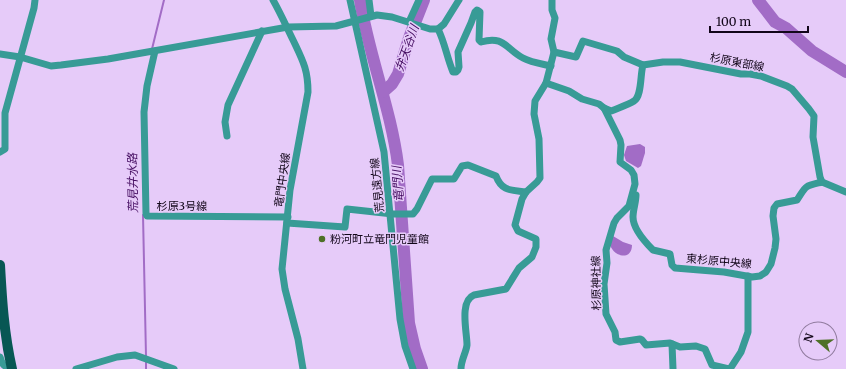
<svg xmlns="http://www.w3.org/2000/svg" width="846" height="369" font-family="Merriweather,'Noto Sans JP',serif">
<rect width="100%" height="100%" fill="#e6cbf9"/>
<g fill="#a26cc6">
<polygon points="640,144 645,147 645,153 641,166 638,168 626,161 624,155 627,146"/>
<path d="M613,236L623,242L632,245C632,261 614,257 610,245Z"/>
</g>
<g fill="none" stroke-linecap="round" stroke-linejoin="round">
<g stroke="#a26cc6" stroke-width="2">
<polyline points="152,49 164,0"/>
<polyline points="143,215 146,356"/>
<polyline points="146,361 146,369"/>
</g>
<g stroke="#a26cc6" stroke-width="12">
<path d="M360,0C369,56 391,109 398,165L409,323L415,349L422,369"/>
<polyline points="758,0 775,22 786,28 812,51 846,72"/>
<polyline points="383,92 392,84 398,74 409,38 424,0"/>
</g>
<g stroke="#389b96" stroke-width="7">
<path d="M273,0C281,14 287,28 294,42C303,61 308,70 308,92L290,190L282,269L285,289L298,339L303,369"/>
<polyline points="350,0 384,152 400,319 405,346 413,369"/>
<polyline points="369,0 371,16"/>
<polyline points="409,22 419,0"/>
<polyline points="438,29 444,24 459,0"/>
<polyline points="155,51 147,86 144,112 146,214 147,216 288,217"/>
<polyline points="554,52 576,57 583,41 617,51 624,57 643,65"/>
<path d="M0,54L20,57L51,66L61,65L108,59L288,27L336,26L377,15L392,17L430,29H438C445,43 447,58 453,72H456L458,70L459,67L458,52L471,23L475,12L477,10L480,12L479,40L481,42C504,35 506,49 523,58C530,62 542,64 551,66"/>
<polyline points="546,83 569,91 582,99 599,104 604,108 620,140 621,145 620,162 631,170 634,175 635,184 629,206 617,218 614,223 606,250 607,263 604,284 606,314 615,332 616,340 620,342 640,339 642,340 646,345 670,343 680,347 696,346 705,349 712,365 729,369"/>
<path d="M604,108L611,111C618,108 628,105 634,101C642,96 640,75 643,65L663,62H680L741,74H750L761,76L787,86L792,89L809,109L814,116L813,137L820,177L822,182L846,192"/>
<polyline points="227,136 225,122 228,105 262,31"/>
<polyline points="0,152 5,149 5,113 34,8 35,0"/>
<path d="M636,195C636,202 633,210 633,217C633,229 645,242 653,250L670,254L672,265L675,268L724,272L752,277L760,276L766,272L771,264L775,248L776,239L773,216L774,208L777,204L797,200C807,185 803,187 822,182"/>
<path d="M287,223L345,227L347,209L393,214H413L417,209L432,179H454L462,166L468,165L496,176C502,192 512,190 526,192"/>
<polyline points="672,344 673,369"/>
<path d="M0,357C2,364 4,368 12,367"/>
<polyline points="76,369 117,357 135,355 174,369"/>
<path d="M461,369C461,360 466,353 467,345C467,332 459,301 474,295L506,289L519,268L532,257L536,247V239L518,231L515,225L522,199L526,192L537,182L540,178L539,139L534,114L535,101L546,83L554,52L551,39L555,18L552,10V0"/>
<polyline points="730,369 741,352 748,332 748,276"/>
</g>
<path stroke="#085754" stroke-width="10" d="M0,265C2,301 4,334 12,369"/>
</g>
<circle fill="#4e7027" stroke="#e6cbf9" stroke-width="1.5" cx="322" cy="239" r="4"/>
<g text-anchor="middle" stroke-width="3" stroke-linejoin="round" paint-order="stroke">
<g font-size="11" fill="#120619" stroke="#e6cbf9">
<text transform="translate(737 62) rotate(11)" y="4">杉原東部線</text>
<text transform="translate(282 180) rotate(-82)" y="4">竜門中央線</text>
<text transform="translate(377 185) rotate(-96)" y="4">荒見遠方線</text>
<text x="182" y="210">杉原3号線</text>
<text transform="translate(719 261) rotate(5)" y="4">東杉原中央線</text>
<text transform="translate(596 283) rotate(-91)" y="4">杉原神社線</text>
</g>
<g font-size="11" fill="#120619" stroke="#e6cbf9" text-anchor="start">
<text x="330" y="243">粉河町立竜門児童館</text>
</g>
<g font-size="12" font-style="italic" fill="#460e62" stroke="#e6cbf9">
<text transform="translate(407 48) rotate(-70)" y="4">弁天谷川</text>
<text transform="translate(133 183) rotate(-91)" y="4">荒見井水路</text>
<text transform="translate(398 184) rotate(-94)" y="4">竜門川</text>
</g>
</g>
<g transform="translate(818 341) rotate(289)"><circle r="19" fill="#e6cbf9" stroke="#917c9f"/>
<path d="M0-3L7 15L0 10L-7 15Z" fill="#4e7027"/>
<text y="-6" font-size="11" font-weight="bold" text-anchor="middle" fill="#120619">N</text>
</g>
<path d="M710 26v6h98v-6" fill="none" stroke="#120619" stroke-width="2"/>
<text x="716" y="26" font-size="12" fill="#120619" stroke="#e6cbf9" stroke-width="3" paint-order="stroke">100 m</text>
</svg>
